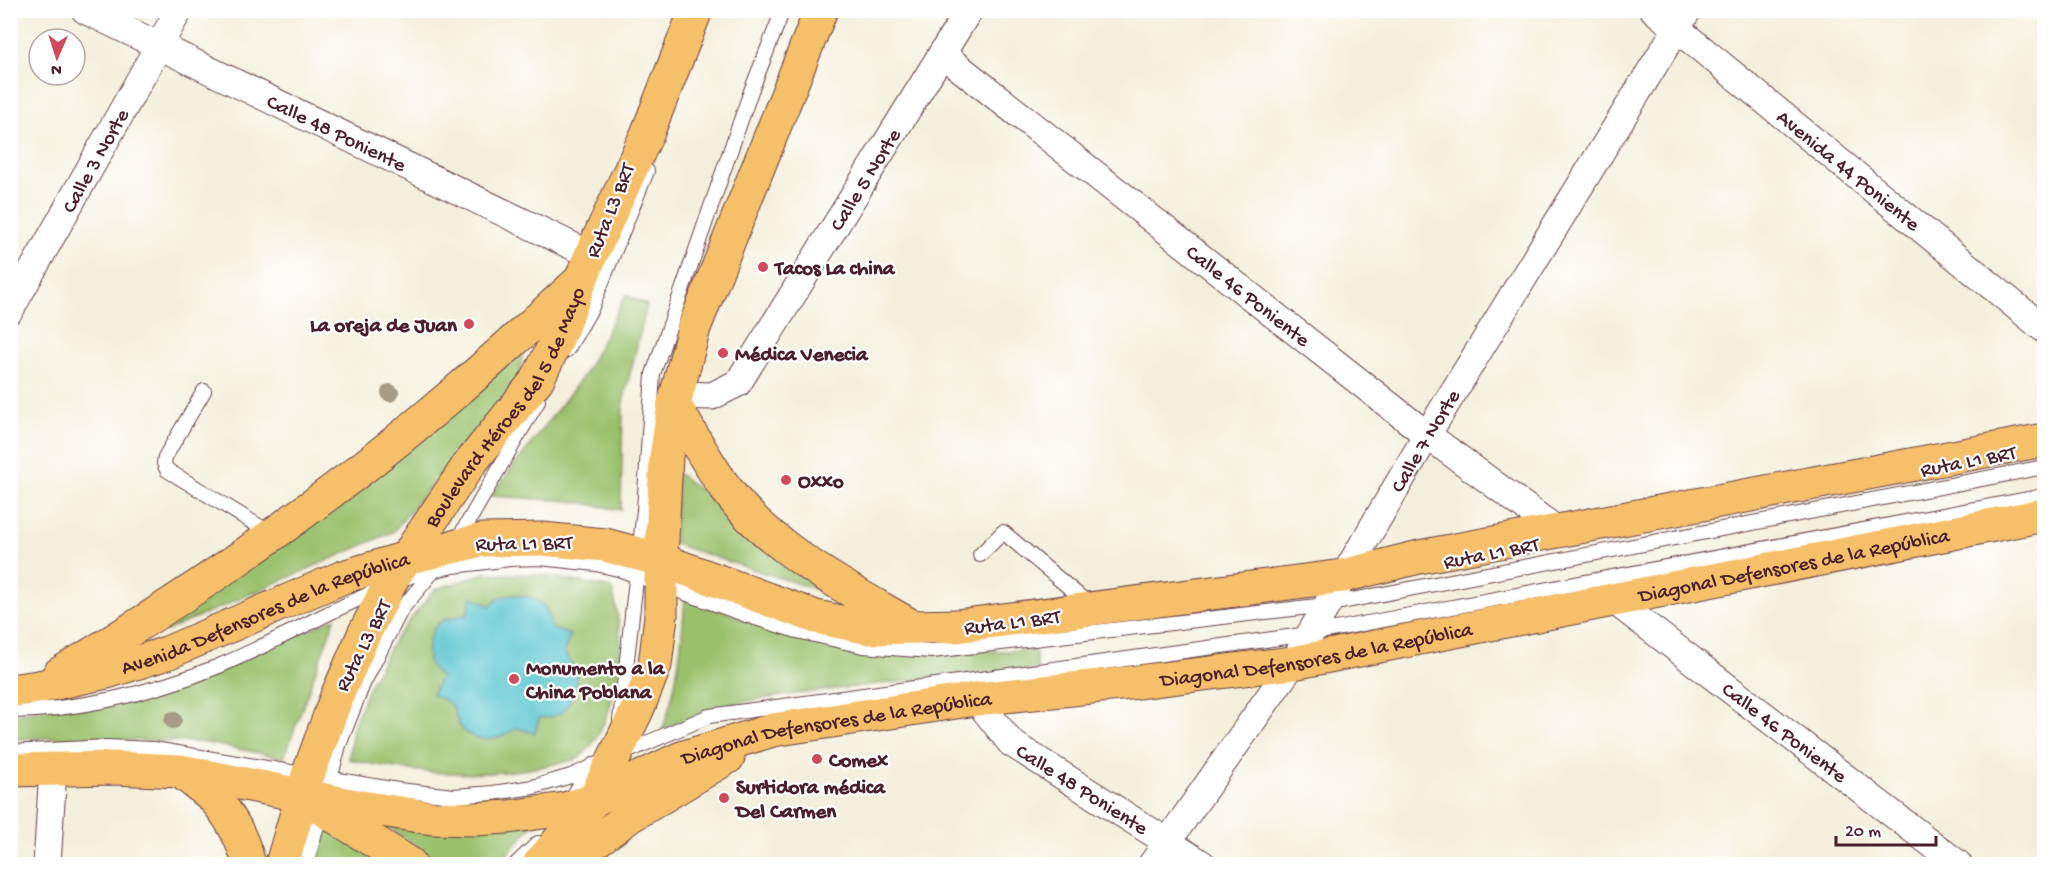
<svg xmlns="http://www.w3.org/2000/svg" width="2055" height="875" font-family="'Gochi Hand',sans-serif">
<rect width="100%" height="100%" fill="#fff"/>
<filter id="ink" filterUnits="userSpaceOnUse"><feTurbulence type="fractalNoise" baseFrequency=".0167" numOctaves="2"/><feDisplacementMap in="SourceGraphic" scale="12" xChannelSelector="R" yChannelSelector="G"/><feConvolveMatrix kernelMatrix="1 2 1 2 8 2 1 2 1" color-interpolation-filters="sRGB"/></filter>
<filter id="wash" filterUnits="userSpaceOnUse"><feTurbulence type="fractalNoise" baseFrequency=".008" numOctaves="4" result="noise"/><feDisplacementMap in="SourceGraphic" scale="24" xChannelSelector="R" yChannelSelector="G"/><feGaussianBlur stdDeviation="1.35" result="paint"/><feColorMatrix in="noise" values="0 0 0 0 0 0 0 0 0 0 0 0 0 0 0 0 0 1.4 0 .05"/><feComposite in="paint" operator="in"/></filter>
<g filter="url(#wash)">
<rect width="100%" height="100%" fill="#f4efdc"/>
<g fill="#9ac16c" stroke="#72704c" stroke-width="1.5">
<polygon points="626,295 647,305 623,402 621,510 571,501 491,496 584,375"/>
<polygon points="523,350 519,378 393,532 166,631 149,629"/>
<polygon points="677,473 843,598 674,544"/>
<path d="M485,573L542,575L612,588C616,605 619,621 620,638C621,674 609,734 580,757C575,761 565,762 558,763C491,780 416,775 349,759L353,727L369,686L394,640L434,590Z"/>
<path d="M685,597L780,633L814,642L887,654L1035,650L1038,670L1006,671C945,677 883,683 822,691C769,697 709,703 662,731C678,686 682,643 685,597Z"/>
<polygon points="335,618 284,758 202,742 47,738 11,739 10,715 174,687"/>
<polygon points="330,822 394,864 316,864"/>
<polygon points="535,823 498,864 442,864 384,824"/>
</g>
<path fill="#59c5cf" stroke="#52727d" stroke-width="1.5" d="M513,595C537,597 549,603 551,628L570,635L564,653C567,658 573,664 575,670C579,684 571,706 559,714C553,718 546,717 539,718L535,733L516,728C499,740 478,746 461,728C456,721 456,713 452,706C449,701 438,697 432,694L441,677C438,674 433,671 431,667C424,654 428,633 439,623C447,617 458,617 467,615L472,596L490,606L500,597Z"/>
</g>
<g filter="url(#ink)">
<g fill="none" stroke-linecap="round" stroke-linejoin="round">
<g stroke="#643e46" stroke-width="16">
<g id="service">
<polyline points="567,350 591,309 647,171"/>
<polyline points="204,391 165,457 164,463 167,470 272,534"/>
<polyline points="456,543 538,401"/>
<polyline points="980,555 1003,532 1090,605"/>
<polyline points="398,581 414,575 453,566 510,559 540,558 596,564 618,569 746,615 797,631 863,646 932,651 1326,605 2044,467"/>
<path d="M10,711C84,710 152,693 219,666C274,643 326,612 381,589"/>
<polyline points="620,720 644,510 653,374 751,91 783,10"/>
<polyline points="10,752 107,747 154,749 398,790 454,796 493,793 533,787 571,776 709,716 1309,634 2044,496"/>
<polyline points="328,787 339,745 363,684 401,610 435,569"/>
<polyline points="569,802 593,765"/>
<polyline points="306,864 322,808"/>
<polyline points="516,864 538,843"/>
</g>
</g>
<g stroke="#643e46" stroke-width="29">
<g id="minor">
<path id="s1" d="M85,10L591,255"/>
<path id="s2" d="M1654,10L2044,329"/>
<path id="s3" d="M942,54L1427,435L1558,531"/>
<path id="s4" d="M10,310L179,10"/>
<path id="s5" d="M677,395L712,396L738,383L969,10"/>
<path id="s6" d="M1612,599L1958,864"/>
<path id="s7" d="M976,699L1011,743L1202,864"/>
<polyline points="47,864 53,770"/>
<path id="s8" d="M1152,864L1293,663L1427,435L1688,10"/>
</g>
</g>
<g stroke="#643e46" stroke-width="35">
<g id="primary">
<path d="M674,404C691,433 707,463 727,490C769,548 852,591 913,627"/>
<path d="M59,674C152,618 242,559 328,494C415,430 496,358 575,285"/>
<path id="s9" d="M10,691L38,687L107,672L167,653L343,577L406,558L482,540L542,539L605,545L661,560L816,617L870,628L957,626L1343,576L1419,557L2044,440"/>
<path id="s10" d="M10,770L115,768L180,771L355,806L432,818L475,819L508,817L565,809L594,800L681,758L773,730L976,699L1129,683L1293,663L2044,515"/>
<path d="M184,774C193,782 205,789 214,798C231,817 243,840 249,864"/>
<polyline points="318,806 410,864"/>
<path id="s11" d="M282,864L308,775L337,696L364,634L394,576L406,558L468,466L537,380L555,344L591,255L647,134L696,10"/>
<polyline points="539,864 594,800 638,708 655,665 661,616 661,560 666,457 674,404 694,328 821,10"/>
<polyline points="565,864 630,816 728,757"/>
</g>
</g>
<use href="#service" stroke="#fff" stroke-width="14"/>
<use href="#minor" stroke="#fff" stroke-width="27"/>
<use href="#primary" stroke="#f6c06b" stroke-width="33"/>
</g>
<g fill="#a69c87">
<circle cx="390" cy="393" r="9"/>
<circle cx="173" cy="720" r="9"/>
</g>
</g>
<g fill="#d1495b" stroke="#fff" stroke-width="2">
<circle cx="763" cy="267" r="6"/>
<circle cx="469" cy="324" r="6"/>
<circle cx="723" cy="353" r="6"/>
<circle cx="786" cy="480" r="6"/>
<circle cx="514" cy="679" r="6"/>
<circle cx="817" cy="759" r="6"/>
<circle cx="724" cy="798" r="6"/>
</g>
<g text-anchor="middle" stroke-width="4.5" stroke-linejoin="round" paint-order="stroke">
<g font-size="21" fill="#4a1f2b" stroke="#fff">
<text dy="7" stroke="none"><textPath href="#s1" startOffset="280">Calle 48 Poniente</textPath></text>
<text dy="7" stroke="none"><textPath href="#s4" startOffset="172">Calle 3 Norte</textPath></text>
<text dy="7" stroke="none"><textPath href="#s2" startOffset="252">Avenida 44 Poniente</textPath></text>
<text dy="7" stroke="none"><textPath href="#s5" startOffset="304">Calle 5 Norte</textPath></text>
<text transform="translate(609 210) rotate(-68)" y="7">Ruta L3 BRT</text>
<text dy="7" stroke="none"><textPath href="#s3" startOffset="390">Calle 46 Poniente</textPath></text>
<text dy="7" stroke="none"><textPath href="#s11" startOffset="513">Boulevard Héroes del 5 de Mayo</textPath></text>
<text dy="7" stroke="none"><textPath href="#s8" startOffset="504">Calle 7 Norte</textPath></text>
<text transform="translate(1968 460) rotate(-11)" y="7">Ruta L1 BRT</text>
<text transform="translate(524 542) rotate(-1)" y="7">Ruta L1 BRT</text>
<text transform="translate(1491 552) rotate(-11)" y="7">Ruta L1 BRT</text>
<text dy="7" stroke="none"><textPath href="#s10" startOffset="1818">Diagonal Defensores de la República</textPath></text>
<text dy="7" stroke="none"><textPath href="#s9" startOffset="268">Avenida Defensores de la República</textPath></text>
<text transform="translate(1012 621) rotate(-7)" y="7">Ruta L1 BRT</text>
<text transform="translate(362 645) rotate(-63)" y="7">Ruta L3 BRT</text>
<text dy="7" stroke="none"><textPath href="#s10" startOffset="1332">Diagonal Defensores de la República</textPath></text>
<text dy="7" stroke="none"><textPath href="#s10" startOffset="846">Diagonal Defensores de la República</textPath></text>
<text dy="7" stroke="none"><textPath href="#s6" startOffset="218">Calle 46 Poniente</textPath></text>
<text dy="7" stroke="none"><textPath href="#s7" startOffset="141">Calle 48 Poniente</textPath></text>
</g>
<g font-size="21" font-weight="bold" fill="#4a1f2b" stroke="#fff" text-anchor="start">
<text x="775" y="274">Tacos La china</text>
<text x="457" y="331" text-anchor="end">La oreja de Juan</text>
<text x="735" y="360">Médica Venecia</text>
<text x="798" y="487">Oxxo</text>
<text x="526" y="674">Monumento a la<tspan x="526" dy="24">China Poblana</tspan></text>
<text x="829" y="766">Comex</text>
<text x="736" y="793">Surtidora médica<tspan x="736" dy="24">Del Carmen</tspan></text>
</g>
</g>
<rect width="2055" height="875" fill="none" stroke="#fff" stroke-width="36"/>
<g transform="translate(57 57) rotate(183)"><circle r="28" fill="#ffffff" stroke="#b7a5aa" stroke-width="1.5"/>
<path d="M0-4.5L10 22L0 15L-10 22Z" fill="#d1495b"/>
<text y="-9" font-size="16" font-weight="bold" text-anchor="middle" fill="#4a1f2b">N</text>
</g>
<path d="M1836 836v9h100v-9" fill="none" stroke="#4a1f2b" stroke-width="3"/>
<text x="1845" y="836" font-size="18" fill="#4a1f2b" stroke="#ffffff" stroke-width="4.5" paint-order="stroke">20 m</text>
</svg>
